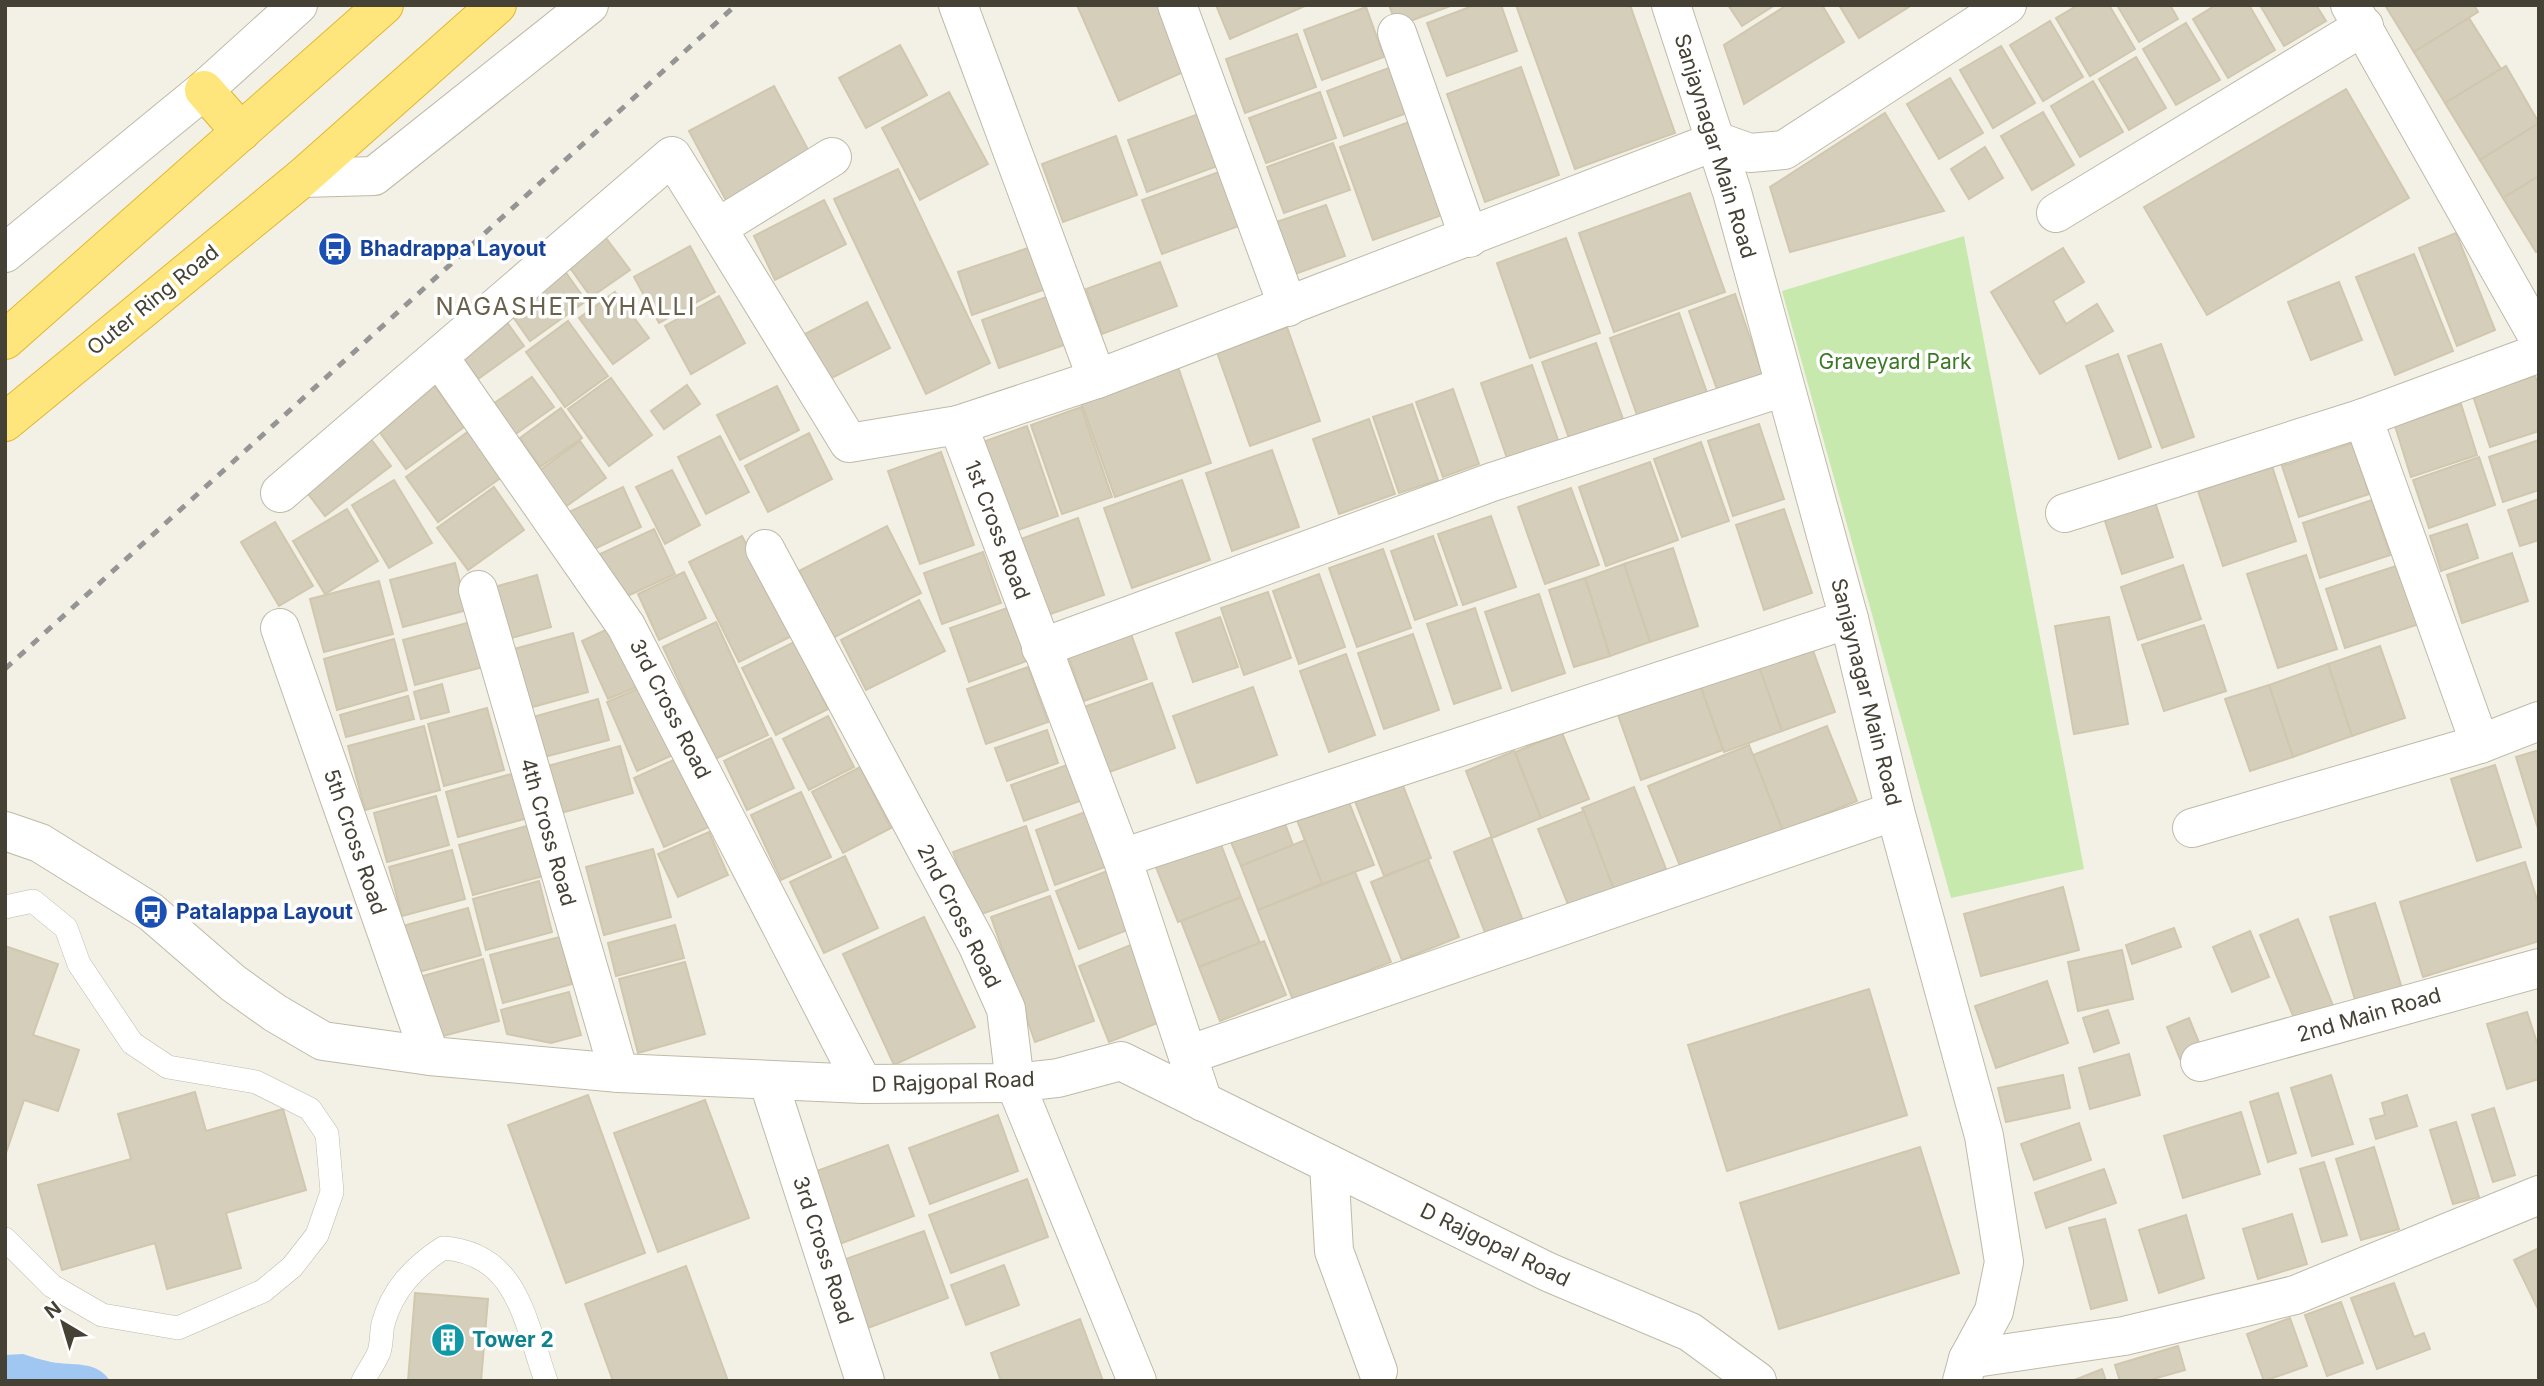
<svg xmlns="http://www.w3.org/2000/svg" width="2544" height="1386" font-family="Inter,sans-serif">
<rect width="100%" height="100%" fill="#f3f1e5"/>
<polygon fill="#c7e9ad" points="1964,236 2084,869 1951,898 1782,291"/>
<path fill="#9fc7f2" d="M23,1354C32,1357 42,1360 51,1362C72,1366 97,1360 110,1381H5V1355Z"/>
<g fill="#d5ceba" stroke="#d0c7ae" stroke-width="2">
<polygon points="1077,5 1162,5 1190,69 1119,101"/>
<polygon points="1216,5 1307,5 1230,39"/>
<polygon points="1389,5 1453,5 1397,26"/>
<polygon points="1475,5 1501,5 1517,51 1447,76 1427,23"/>
<polygon points="1516,5 1630,5 1675,133 1575,169"/>
<polygon points="1728,5 1775,5 1742,26"/>
<polygon points="1787,5 1822,5 1844,42 1744,104 1724,45"/>
<polygon points="1839,5 1912,5 1859,38"/>
<polygon points="2078,5 2109,5 2135,49 2090,76 2056,18"/>
<polygon points="2117,5 2170,5 2178,19 2139,42"/>
<polygon points="2216,5 2249,5 2275,50 2228,78 2193,19"/>
<polygon points="2260,5 2316,5 2326,21 2284,46"/>
<polygon points="2385,5 2474,5 2478,12 2414,52"/>
<polygon points="1366,7 1384,57 1322,80 1304,30"/>
<polygon points="2469,18 2501,69 2445,103 2414,52"/>
<polygon points="2050,21 2083,77 2043,101 2010,45"/>
<polygon points="2186,23 2220,80 2176,105 2143,49"/>
<polygon points="1297,34 1316,87 1245,113 1226,59"/>
<polygon points="900,45 927,95 866,128 839,78"/>
<polygon points="2001,46 2035,103 1993,128 1960,70"/>
<polygon points="2136,57 2166,108 2129,130 2099,79"/>
<polygon points="1394,66 1410,112 1344,136 1327,91"/>
<polygon points="2506,66 2539,123 2480,160 2445,103"/>
<polygon points="1521,67 1559,175 1485,202 1447,94"/>
<polygon points="1950,78 1983,133 1939,159 1907,104"/>
<polygon points="2093,81 2123,132 2080,157 2051,106"/>
<polygon points="774,86 813,159 728,204 689,131"/>
<polygon points="2346,89 2409,198 2207,315 2144,207"/>
<polygon points="949,92 988,164 920,200 882,128"/>
<polygon points="1320,92 1336,138 1266,163 1249,118"/>
<polygon points="1204,112 1223,164 1147,192 1128,140"/>
<polygon points="2043,112 2074,165 2032,190 2001,136"/>
<polygon points="1885,113 1944,211 1790,252 1770,187"/>
<polygon points="1412,121 1445,214 1373,240 1340,147"/>
<polygon points="2539,123 2539,176 2503,198 2480,160"/>
<polygon points="1116,136 1137,195 1063,222 1042,164"/>
<polygon points="1333,143 1350,190 1284,213 1267,167"/>
<polygon points="1985,147 2003,178 1969,199 1951,169"/>
<polygon points="898,169 990,363 926,394 834,199"/>
<polygon points="1219,172 1239,226 1162,254 1142,200"/>
<polygon points="2539,176 2539,251 2536,252 2503,198"/>
<polygon points="1690,193 1725,292 1614,332 1579,233"/>
<polygon points="824,200 846,244 775,280 754,236"/>
<polygon points="1326,205 1345,256 1295,274 1276,222"/>
<polygon points="2456,233 2495,330 2457,346 2419,248"/>
<polygon points="603,234 630,270 591,297 565,261"/>
<polygon points="1566,238 1600,333 1530,358 1497,263"/>
<polygon points="690,246 715,292 659,323 634,277"/>
<polygon points="1031,247 1046,289 972,315 958,272"/>
<polygon points="2063,248 2084,282 2053,301 2066,324 2097,304 2113,331 2040,374 1991,292"/>
<polygon points="2414,254 2453,351 2395,375 2356,277"/>
<polygon points="1160,262 1177,306 1102,334 1086,289"/>
<polygon points="562,267 586,301 530,341 506,307"/>
<polygon points="2339,282 2362,340 2311,360 2288,302"/>
<polygon points="615,292 649,338 613,364 579,318"/>
<polygon points="1735,294 1763,376 1718,392 1689,311"/>
<polygon points="1052,295 1070,343 999,368 982,320"/>
<polygon points="719,296 745,343 691,374 665,326"/>
<polygon points="867,302 890,348 826,381 803,335"/>
<polygon points="1679,313 1707,393 1638,418 1610,338"/>
<polygon points="501,314 524,346 478,379 455,347"/>
<polygon points="568,321 608,376 565,407 526,352"/>
<polygon points="1287,327 1320,421 1250,446 1217,352"/>
<polygon points="1596,343 1624,422 1570,441 1542,362"/>
<polygon points="2161,344 2194,437 2162,448 2128,356"/>
<polygon points="2118,354 2151,447 2119,459 2086,366"/>
<polygon points="1532,365 1559,443 1508,461 1481,383"/>
<polygon points="1178,367 1211,463 1115,497 1081,402"/>
<polygon points="2535,376 2539,386 2539,431 2490,447 2473,396"/>
<polygon points="532,377 554,407 514,435 493,404"/>
<polygon points="611,378 652,435 609,466 568,409"/>
<polygon points="434,385 464,427 406,469 376,427"/>
<polygon points="687,385 700,404 664,429 651,411"/>
<polygon points="777,386 799,430 740,460 717,415"/>
<polygon points="1453,389 1479,464 1443,477 1416,402"/>
<polygon points="1412,404 1438,480 1399,493 1373,417"/>
<polygon points="2461,404 2477,455 2411,477 2395,426"/>
<polygon points="1081,407 1112,497 1062,514 1031,425"/>
<polygon points="561,408 582,438 540,467 520,438"/>
<polygon points="1369,419 1395,494 1339,514 1313,439"/>
<polygon points="1759,424 1784,499 1733,516 1708,441"/>
<polygon points="1027,426 1058,516 1009,533 977,444"/>
<polygon points="469,431 502,477 438,522 406,477"/>
<polygon points="809,433 832,479 768,512 745,466"/>
<polygon points="368,435 391,466 325,516 302,486"/>
<polygon points="720,436 749,492 706,514 678,457"/>
<polygon points="2539,440 2539,490 2503,502 2489,457"/>
<polygon points="580,441 606,478 565,507 539,471"/>
<polygon points="1701,442 1729,521 1682,537 1654,459"/>
<polygon points="2352,443 2369,494 2299,517 2282,466"/>
<polygon points="1272,450 1299,527 1232,551 1206,473"/>
<polygon points="941,452 974,545 920,564 888,471"/>
<polygon points="2479,457 2495,505 2429,528 2413,480"/>
<polygon points="1650,462 1678,540 1606,566 1579,487"/>
<polygon points="2272,466 2296,541 2223,566 2198,491"/>
<polygon points="672,470 700,525 665,544 636,487"/>
<polygon points="394,480 432,543 389,568 352,505"/>
<polygon points="1182,480 1210,560 1132,588 1104,508"/>
<polygon points="494,487 524,530 468,570 437,528"/>
<polygon points="623,487 641,527 588,552 569,512"/>
<polygon points="1571,488 1599,565 1545,584 1518,507"/>
<polygon points="2539,499 2539,540 2520,546 2508,510"/>
<polygon points="2372,500 2390,555 2320,578 2303,523"/>
<polygon points="2155,502 2173,557 2122,574 2104,518"/>
<polygon points="347,509 378,561 325,594 293,541"/>
<polygon points="1784,509 1812,593 1764,610 1736,525"/>
<polygon points="1491,516 1516,587 1463,605 1438,534"/>
<polygon points="1078,518 1104,595 1045,616 1018,540"/>
<polygon points="275,522 313,586 279,606 241,542"/>
<polygon points="2467,524 2478,558 2441,571 2430,536"/>
<polygon points="887,526 921,593 833,638 799,571"/>
<polygon points="654,529 675,574 619,600 598,555"/>
<polygon points="742,536 792,636 739,662 689,562"/>
<polygon points="1433,536 1457,605 1415,620 1391,551"/>
<polygon points="1673,548 1698,626 1650,642 1624,564"/>
<polygon points="1383,549 1411,628 1357,647 1329,568"/>
<polygon points="983,552 1001,603 942,624 924,573"/>
<polygon points="2512,553 2528,601 2462,623 2447,575"/>
<polygon points="2306,555 2337,649 2278,668 2247,574"/>
<polygon points="455,563 467,610 403,627 390,580"/>
<polygon points="1624,564 1650,642 1610,656 1585,578"/>
<polygon points="2183,565 2201,619 2138,640 2121,587"/>
<polygon points="2399,565 2419,624 2345,648 2326,589"/>
<polygon points="684,572 706,618 659,640 638,594"/>
<polygon points="1319,574 1345,647 1299,664 1273,591"/>
<polygon points="537,575 551,627 504,640 491,588"/>
<polygon points="1585,578 1610,656 1574,667 1549,590"/>
<polygon points="379,581 393,634 324,652 310,599"/>
<polygon points="1268,592 1291,658 1244,675 1221,608"/>
<polygon points="1539,594 1565,673 1512,691 1485,612"/>
<polygon points="919,600 945,651 866,690 841,640"/>
<polygon points="1013,606 1032,659 969,682 950,628"/>
<polygon points="1475,608 1501,688 1454,704 1427,624"/>
<polygon points="1220,617 1238,667 1193,682 1176,633"/>
<polygon points="2109,617 2128,724 2074,734 2055,626"/>
<polygon points="471,622 483,667 415,685 403,640"/>
<polygon points="716,622 768,735 715,759 663,647"/>
<polygon points="2204,625 2226,691 2164,711 2142,645"/>
<polygon points="614,626 639,686 608,699 582,641"/>
<polygon points="1130,631 1147,679 1084,701 1067,653"/>
<polygon points="573,633 588,692 529,708 514,649"/>
<polygon points="1413,634 1439,710 1384,729 1358,653"/>
<polygon points="394,639 407,690 337,710 324,659"/>
<polygon points="794,642 828,709 776,735 742,668"/>
<polygon points="1810,642 1835,712 1782,731 1757,662"/>
<polygon points="2380,646 2405,718 2352,736 2328,664"/>
<polygon points="1346,654 1375,735 1329,752 1300,671"/>
<polygon points="1757,661 1782,731 1724,752 1699,682"/>
<polygon points="2328,664 2352,736 2293,757 2269,685"/>
<polygon points="1028,667 1048,722 986,744 967,689"/>
<polygon points="1699,682 1723,750 1641,780 1617,712"/>
<polygon points="1152,683 1175,748 1104,774 1081,708"/>
<polygon points="442,684 449,712 421,719 414,692"/>
<polygon points="2269,685 2293,757 2250,771 2225,699"/>
<polygon points="644,686 675,754 637,771 607,702"/>
<polygon points="1253,687 1277,755 1197,783 1173,716"/>
<polygon points="408,696 414,719 346,737 340,715"/>
<polygon points="598,699 609,740 544,757 533,717"/>
<polygon points="487,708 504,770 444,786 428,724"/>
<polygon points="828,716 854,767 809,790 783,739"/>
<polygon points="424,726 440,790 365,810 348,746"/>
<polygon points="1827,726 1857,801 1783,831 1753,755"/>
<polygon points="1047,730 1058,763 1007,781 995,748"/>
<polygon points="1562,733 1589,799 1541,818 1515,752"/>
<polygon points="771,738 794,788 747,810 724,761"/>
<polygon points="1749,745 1783,831 1682,871 1648,786"/>
<polygon points="620,746 633,793 561,813 548,766"/>
<polygon points="2539,750 2539,832 2516,757"/>
<polygon points="1514,751 1541,818 1492,838 1466,771"/>
<polygon points="678,758 709,827 664,847 634,778"/>
<polygon points="1067,765 1080,801 1024,821 1011,785"/>
<polygon points="2495,765 2521,847 2477,861 2451,779"/>
<polygon points="860,767 891,828 843,853 812,792"/>
<polygon points="515,773 528,818 458,837 446,792"/>
<polygon points="1402,783 1431,858 1384,876 1355,801"/>
<polygon points="1634,787 1666,869 1614,890 1582,808"/>
<polygon points="801,792 831,857 781,880 751,815"/>
<polygon points="436,796 449,845 387,862 374,813"/>
<polygon points="1348,800 1374,865 1322,884 1297,820"/>
<polygon points="1088,811 1108,866 1055,885 1036,830"/>
<polygon points="1584,811 1614,890 1569,907 1538,829"/>
<polygon points="1284,821 1293,845 1241,866 1231,842"/>
<polygon points="530,825 543,876 473,895 459,845"/>
<polygon points="1026,826 1048,890 976,916 953,852"/>
<polygon points="709,832 728,875 678,897 658,854"/>
<polygon points="1491,837 1523,921 1486,935 1454,852"/>
<polygon points="1305,840 1322,884 1258,910 1241,866"/>
<polygon points="1220,842 1241,897 1178,922 1156,867"/>
<polygon points="653,849 671,917 604,935 586,867"/>
<polygon points="452,850 465,899 402,916 389,867"/>
<polygon points="845,856 878,928 824,953 790,882"/>
<polygon points="1428,859 1459,937 1402,960 1371,882"/>
<polygon points="2525,862 2539,906 2539,941 2423,977 2400,902"/>
<polygon points="1112,869 1135,927 1079,949 1056,891"/>
<polygon points="1355,872 1391,962 1293,1000 1258,910"/>
<polygon points="539,881 552,932 486,950 473,899"/>
<polygon points="2063,887 2079,950 1981,976 1964,914"/>
<polygon points="1050,896 1094,1021 1035,1042 991,917"/>
<polygon points="1241,897 1260,943 1199,967 1181,921"/>
<polygon points="2375,903 2402,988 2356,1003 2330,917"/>
<polygon points="468,908 481,955 415,973 403,926"/>
<polygon points="924,917 975,1027 894,1065 843,954"/>
<polygon points="2298,919 2336,1013 2298,1028 2260,935"/>
<polygon points="675,925 684,958 616,976 608,943"/>
<polygon points="2174,928 2181,947 2132,964 2126,945"/>
<polygon points="2250,931 2269,977 2232,992 2213,947"/>
<polygon points="560,937 572,984 503,1003 490,955"/>
<polygon points="1264,941 1286,995 1220,1021 1199,967"/>
<polygon points="1138,942 1168,1019 1109,1042 1079,966"/>
<polygon points="5,946 58,964 33,1035 79,1050 58,1111 24,1100 5,1156"/>
<polygon points="2122,950 2133,999 2078,1011 2068,962"/>
<polygon points="483,959 499,1021 432,1039 416,978"/>
<polygon points="685,962 705,1034 638,1053 619,979"/>
<polygon points="2047,981 2068,1043 1996,1068 1975,1006"/>
<polygon points="1869,989 1907,1115 1727,1171 1688,1045"/>
<polygon points="569,992 581,1035 551,1043 507,1034 501,1010"/>
<polygon points="2108,1010 2119,1043 2094,1052 2083,1018"/>
<polygon points="2527,1012 2539,1049 2539,1079 2507,1089 2487,1024"/>
<polygon points="2189,1018 2202,1050 2180,1059 2167,1027"/>
<polygon points="2129,1054 2140,1095 2090,1109 2079,1068"/>
<polygon points="2063,1075 2070,1108 2006,1122 1998,1088"/>
<polygon points="2331,1075 2353,1144 2312,1156 2291,1088"/>
<polygon points="195,1092 206,1131 283,1109 306,1190 226,1213 241,1268 167,1289 155,1243 62,1270 38,1185 131,1159 118,1114"/>
<polygon points="2278,1093 2296,1153 2268,1162 2250,1102"/>
<polygon points="588,1095 645,1253 566,1283 508,1125"/>
<polygon points="2407,1095 2417,1126 2376,1139 2370,1119 2385,1115 2382,1103"/>
<polygon points="705,1100 749,1218 658,1252 614,1133"/>
<polygon points="2494,1108 2515,1175 2493,1182 2472,1115"/>
<polygon points="2241,1112 2260,1174 2183,1198 2164,1136"/>
<polygon points="998,1115 1018,1171 930,1204 909,1148"/>
<polygon points="2456,1122 2479,1197 2453,1204 2430,1130"/>
<polygon points="2079,1123 2091,1160 2034,1180 2021,1144"/>
<polygon points="888,1145 914,1216 837,1245 811,1173"/>
<polygon points="1920,1147 1959,1273 1779,1329 1740,1203"/>
<polygon points="2374,1147 2399,1229 2361,1240 2336,1159"/>
<polygon points="2324,1162 2347,1235 2322,1242 2300,1169"/>
<polygon points="2104,1169 2116,1203 2046,1228 2035,1193"/>
<polygon points="1027,1179 1048,1237 951,1273 929,1215"/>
<polygon points="2292,1214 2307,1264 2258,1279 2243,1229"/>
<polygon points="2186,1215 2204,1278 2159,1293 2139,1230"/>
<polygon points="2105,1219 2127,1300 2091,1309 2069,1228"/>
<polygon points="924,1231 948,1298 868,1328 843,1260"/>
<polygon points="2539,1248 2539,1311 2514,1260"/>
<polygon points="1004,1265 1019,1305 966,1325 951,1285"/>
<polygon points="686,1266 728,1381 613,1381 585,1304"/>
<polygon points="2394,1283 2414,1337 2424,1333 2430,1349 2377,1369 2351,1298"/>
<polygon points="415,1293 488,1299 481,1381 408,1381"/>
<polygon points="2341,1302 2363,1363 2327,1376 2305,1315"/>
<polygon points="2290,1318 2307,1366 2264,1381 2247,1334"/>
<polygon points="1080,1319 1103,1381 1001,1381 991,1353"/>
<polygon points="2178,1346 2185,1370 2146,1381 2120,1381 2115,1365"/>
<polygon points="2102,1369 2106,1381 2072,1381"/>
</g>
<g fill="none" stroke-linecap="round" stroke-linejoin="round">
<g stroke="#bfbaa8" stroke-width="24">
<g id="service">
<polyline points="5,907 33,901 66,928 79,964 132,1043 168,1067 256,1082 310,1109 327,1134 332,1192 317,1235 292,1267 263,1291 178,1328 102,1315 52,1286 5,1239"/>
<path d="M363,1381C368,1371 375,1362 379,1352C382,1343 381,1333 383,1324C392,1290 414,1267 443,1248C518,1253 525,1322 546,1381"/>
</g>
</g>
<g stroke="#bfbaa8" stroke-width="40">
<g id="minor">
<polyline points="958,5 1097,379"/>
<polyline points="1177,5 1288,307"/>
<polyline points="2350,5 2539,339"/>
<polyline points="1397,33 1469,238"/>
<polyline points="832,157 717,228 849,443 958,425 1122,858 1203,1102"/>
<polyline points="2056,213 2364,26"/>
<polyline points="439,357 626,626 863,1084"/>
<polyline points="2363,418 2480,744"/>
<polyline points="958,425 1097,379 1716,141 1750,153 1784,150 2007,5"/>
<polyline points="280,493 672,156 717,228"/>
<polyline points="2065,513 2363,418 2539,353"/>
<polyline points="765,549 977,944 1006,1009 1015,1083 1137,1381"/>
<polyline points="478,590 619,1073"/>
<polyline points="280,628 430,1056"/>
<polyline points="1041,648 1492,482 1784,387"/>
<polyline points="2192,828 2480,744 2539,721"/>
<polyline points="1122,858 1849,619"/>
<polyline points="1188,1055 1895,811"/>
<polyline points="2200,1062 2539,968"/>
<polyline points="768,1080 865,1381"/>
<polyline points="1329,1164 1334,1251 1378,1371"/>
<polyline points="1968,1359 2124,1336 2295,1295 2539,1195"/>
</g>
</g>
<g stroke="#bfbaa8" stroke-width="40">
<g id="tertiary">
<polyline points="1671,5 1732,192 1849,619 1895,811 1984,1136 2004,1262 1994,1311 1968,1359 1962,1381"/>
<polyline points="302,178 374,176 589,5"/>
<polyline points="5,253 204,90 298,5"/>
<polyline points="5,831 40,843 151,912 233,983 275,1013 323,1041 430,1056 619,1073 863,1084 1015,1083 1058,1078 1121,1061 1548,1272 1690,1332 1757,1381"/>
</g>
</g>
<g stroke="#e2b631" stroke-width="40">
<g id="trunk">
<polyline points="204,90 241,132"/>
<polyline points="5,340 384,5"/>
<polyline points="5,422 302,178 497,5"/>
</g>
</g>
<use href="#service" stroke="#fff" stroke-width="23"/>
<use href="#minor" stroke="#fff" stroke-width="38"/>
<use href="#tertiary" stroke="#fff" stroke-width="38"/>
<use href="#trunk" stroke="#ffe67c" stroke-width="38"/>
<polyline stroke="#959595" stroke-width="5" stroke-dasharray="9 9" stroke-linecap="butt" points="5,669 736,5"/>
</g>
<defs>
<g id="bus-disc" transform="scale(1.75)"><circle r="9.5" fill="#1a4fb4" stroke="#fff"/><path d="M-5-6H5V4H4V6H2V4H-2V6H-4V4H-5ZM-3.5-4V0h7V-4ZM-3.5 1.2v1.5H-2V1.2ZM2 1.2v1.5H3.5V1.2Z" fill="#fff"/></g>
<g id="building-disc" transform="scale(1.75)"><circle r="9.5" fill="#0f9aa8" stroke="#fff"/><path d="M-4-6H4V6H1V3H-1V6H-4ZM-2.5-4.3h1.7v1.8h-1.7ZM.8-4.3h1.7v1.8H.8ZM-2.5-1h1.7V.8h-1.7ZM.8-1h1.7V.8H.8Z" fill="#fff"/></g>
</defs>
<g fill-rule="evenodd">
<use href="#bus-disc" x="335" y="249"/>
<use href="#bus-disc" x="151" y="912"/>
<use href="#building-disc" x="448" y="1340"/>
</g>
<g text-anchor="middle" stroke-width="7" stroke-linejoin="round" paint-order="stroke">
<g font-size="21" fill="#464135" stroke="#fff">
<text transform="translate(1715 146) rotate(73)" y="7">Sanjaynagar Main Road</text>
<text transform="translate(153 300) rotate(-39)" y="7">Outer Ring Road</text>
<text transform="translate(997 530) rotate(69)" y="7">1st Cross Road</text>
<text transform="translate(1866 692) rotate(76)" y="7">Sanjaynagar Main Road</text>
<text transform="translate(670 709) rotate(63)" y="7">3rd Cross Road</text>
<text transform="translate(548 832) rotate(74)" y="7">4th Cross Road</text>
<text transform="translate(355 842) rotate(71)" y="7">5th Cross Road</text>
<text transform="translate(959 916) rotate(63)" y="7">2nd Cross Road</text>
<text transform="translate(2369 1015) rotate(-16)" y="7">2nd Main Road</text>
<text transform="translate(953 1082) rotate(-2)" y="7">D Rajgopal Road</text>
<text transform="translate(1495 1245) rotate(26)" y="7">D Rajgopal Road</text>
<text transform="translate(823 1250) rotate(72)" y="7">3rd Cross Road</text>
</g>
<g font-size="21" font-weight="bold" fill="#164399" stroke="#fff" text-anchor="start">
<text x="360" y="256">Bhadrappa Layout</text>
<text x="176" y="919">Patalappa Layout</text>
</g>
<g font-size="21" fill="#3c7926" stroke="#fff">
<text x="1895" y="369">Graveyard Park</text>
</g>
<g font-size="21" font-weight="bold" fill="#0d838f" stroke="#fff" text-anchor="start">
<text x="472" y="1347">Tower 2</text>
</g>
<g font-size="24" letter-spacing="2" fill="#69614c" stroke="#fff">
<text x="566" y="315">NAGASHETTYHALLI</text>
</g>
</g>
<rect width="2544" height="1386" fill="none" stroke="#464135" stroke-width="14"/>
<g transform="translate(63 1323) rotate(322)" stroke="#ffffff" stroke-width="5" paint-order="stroke">
<path d="M0-5L12 26L0 18L-12 26Z" fill="#464135"/>
<text y="-10" font-size="19" font-weight="bold" text-anchor="middle" fill="#464135">N</text>
</g>
</svg>
